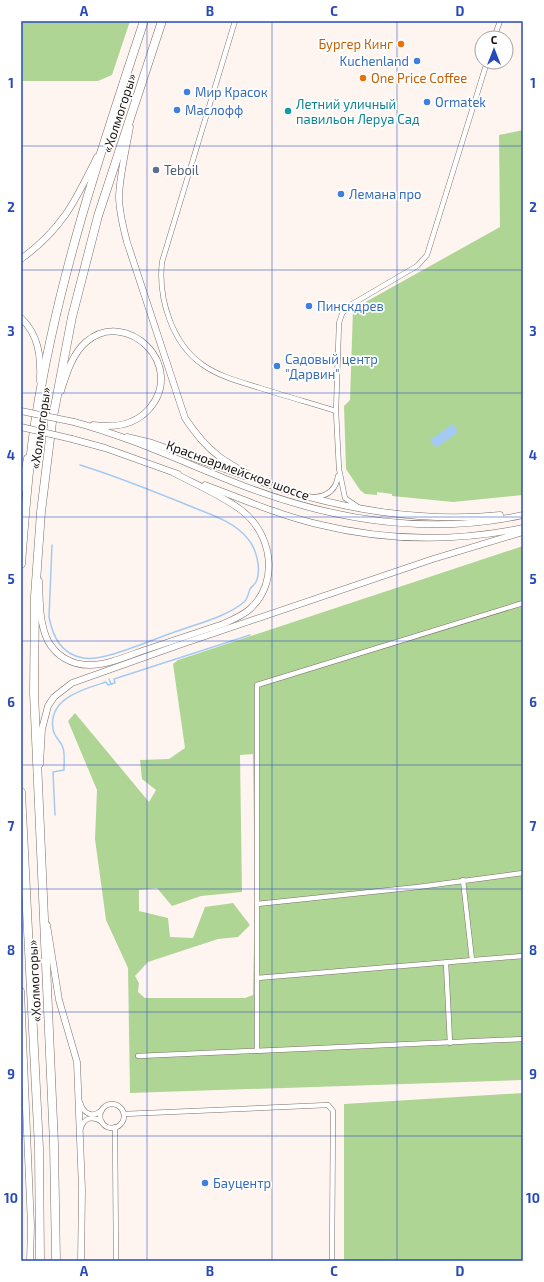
<svg xmlns="http://www.w3.org/2000/svg" width="544" height="1282" font-family="'Exo 2',sans-serif">
<rect width="100%" height="100%" fill="#fef5f1"/>
<g fill="#afd595" fill-rule="evenodd">
<polygon points="21,21 130,21 112,75 98,81 21,81"/>
<polygon points="523,130 523,495 453,502 392,496 392,494 377,492 377,495 365,494 360,490 346,469 344,406 350,400 353,309 500,227 499,135"/>
<path d="M523,546V1080L130,1093L128,968L106,920L95,839L97,790L68,721L75,713L149,802L156,790L142,779L140,760L169,759L185,748L173,664L178,660ZM253,754L255,901L253,995L245,998H145L138,992L139,983L135,976L148,962L218,939L238,937L250,925L233,903L205,907L193,938L170,937L168,918L139,911V890L157,888L172,906L201,896L242,892L240,755Z"/>
<polygon points="523,1093 523,1261 344,1261 344,1104"/>
</g>
<polygon fill="#a4caf3" points="453,424 458,432 436,448 430,440"/>
<g fill="none" stroke-linecap="round" stroke-linejoin="round">
<g stroke="#a4caf3" stroke-width="1.5">
<path d="M52,545L49,617C53,637 61,654 83,658C103,662 151,640 172,633C193,625 227,617 244,602C248,599 248,593 250,589C252,586 255,584 256,582C262,570 256,548 248,539C233,520 206,513 185,504C150,490 116,476 80,465"/>
<polyline points="109,679 111,684"/>
<polyline points="111,684 115,683 114,679 250,635"/>
<path d="M55,815L53,772L64,770C64,763 65,754 63,748C61,741 54,737 53,729C48,698 84,689 106,682L108,685L111,684"/>
</g>
<g stroke="#7b6e69" stroke-width="5.5">
<g id="street">
<path d="M235,21L162,262C158,298 172,344 203,365C220,377 241,382 260,388C285,396 310,403 336,411"/>
<polyline points="494,38 500,21"/>
<path d="M315,497C328,496 336,490 338,476"/>
<polyline points="358,507 345,498 339,469 336,411 339,323 342,314 347,307 417,266 427,255 487,62"/>
<polyline points="463,880 472,960"/>
<polyline points="257,904 418,887 523,873"/>
<polyline points="446,963 450,1043"/>
<polyline points="257,978 523,956"/>
<polyline points="257,1051 257,685 523,603"/>
<polyline points="138,1056 523,1039"/>
<path d="M80,1102C83,1113 92,1119 102,1110"/>
<circle cx="112" cy="1116" r="12"/>
<polyline points="124,1114 328,1105 333,1111 332,1261"/>
<polyline points="115,1127 116,1261"/>
<path d="M81,1128C84,1117 93,1116 102,1122"/>
</g>
</g>
<g stroke="#7b6e69" stroke-width="7">
<g id="secondary">
<path d="M130,127C126,150 120,173 119,196C119,211 123,227 127,242L185,418C210,456 228,464 267,484"/>
<path d="M21,259C62,229 75,202 97,157"/>
<path d="M21,318C39,335 41,357 40,381"/>
<path d="M61,391C66,375 72,354 86,342C127,307 187,366 149,409C135,425 114,428 93,425"/>
<path d="M74,422C134,438 191,466 249,488C337,521 431,535 523,515"/>
<polyline points="127,437 152,443 244,476"/>
<polyline points="72,439 105,448 178,474"/>
<path d="M264,483C337,509 422,523 500,515"/>
<path d="M205,485C242,499 279,515 317,524C385,541 455,542 523,528"/>
<polyline points="21,489 27,458"/>
<path d="M39,581C40,601 39,623 48,641C56,656 72,665 89,665C107,665 125,657 142,651C169,642 196,633 223,624C232,620 242,616 250,609C280,582 272,533 241,510C221,495 197,485 174,473"/>
<polyline points="40,764 42,729 48,706 54,697 72,683 179,645 433,559 523,532"/>
<polyline points="21,882 22,869"/>
<polyline points="47,925 59,1000 77,1062 82,1190 81,1261"/>
<polyline points="21,991 31,1226 30,1261"/>
</g>
</g>
<g stroke="#7b6e69" stroke-width="9">
<g id="highway">
<path d="M21,564C25,515 28,466 36,417C57,282 101,150 144,21"/>
<polyline points="21,792 39,1148 40,1261"/>
<polyline points="56,1261 54,1144 34,693 35,596 41,512 52,422 72,317 98,216 162,21"/>
</g>
</g>
<use href="#street" stroke="#fff" stroke-width="4.5"/>
<use href="#secondary" stroke="#fff" stroke-width="6"/>
<use href="#highway" stroke="#fff" stroke-width="8"/>
<g stroke="#7b6e69" stroke-width="7" stroke-linecap="butt">
<g id="secondary-bridge">
<polyline points="21,411 74,422"/>
<polyline points="21,427 72,439"/>
</g>
</g>
<use href="#secondary-bridge" stroke="#fff" stroke-width="6"/>
</g>
<path fill="none" stroke="#274ab9" stroke-width="1" stroke-opacity="0.55" d="M147,21V1261M272,21V1261M397,21V1261M21,146H523M21,270H523M21,393H523M21,517H523M21,641H523M21,765H523M21,889H523M21,1012H523M21,1136H523"/>
<g fill="#e8710a" stroke="#fff" stroke-width="1.5">
<circle cx="401" cy="44" r="4"/>
<circle cx="363" cy="78" r="4"/>
</g>
<g fill="#3f7fe0" stroke="#fff" stroke-width="1.5">
<circle cx="417" cy="61" r="4"/>
<circle cx="187" cy="92" r="4"/>
<circle cx="427" cy="102" r="4"/>
<circle cx="177" cy="110" r="4"/>
<circle cx="341" cy="194" r="4"/>
<circle cx="309" cy="306" r="4"/>
<circle cx="277" cy="366" r="4"/>
<circle cx="205" cy="1183" r="4"/>
</g>
<circle fill="#0f9aa8" stroke="#fff" stroke-width="1.5" cx="288" cy="111" r="4"/>
<circle fill="#5c6f8a" stroke="#fff" stroke-width="1.5" cx="156" cy="170" r="4"/>
<g text-anchor="middle" stroke-width="3.5" stroke-linejoin="round" paint-order="stroke">
<g font-size="13" fill="#c56008" stroke="#fff" text-anchor="end">
<text x="393" y="49">Бургер Кинг</text>
<text x="371" y="83" text-anchor="start">One Price Coffee</text>
</g>
<g font-size="13" fill="#366cbe" stroke="#fff" text-anchor="start">
<text x="409" y="66" text-anchor="end">Kuchenland</text>
<text x="195" y="97">Мир Красок</text>
<text x="435" y="107">Ormatek</text>
<text x="185" y="115">Маслофф</text>
<text x="349" y="199">Лемана про</text>
<text x="317" y="311">Пинскдрев</text>
<text x="285" y="364">Садовый центр<tspan x="285" dy="15">"Дарвин"</tspan></text>
<text x="213" y="1188">Бауцентр</text>
</g>
<g font-size="13" fill="#0d838f" stroke="#fff" text-anchor="start">
<text x="296" y="109">Летний уличный<tspan x="296" dy="15">павильон Леруа Сад</tspan></text>
</g>
<g font-size="13" fill="#181311" stroke="#fff">
<text transform="translate(119 113) rotate(-72)" y="5">«Холмогоры»</text>
<text transform="translate(40 428) rotate(-82)" y="5">«Холмогоры»</text>
<text transform="translate(238 470) rotate(20)" y="5">Красноармейское шоссе</text>
<text transform="translate(34 981) rotate(-93)" y="5">«Холмогоры»</text>
</g>
<g font-size="13" fill="#4e5e75" stroke="#fff" text-anchor="start">
<text x="164" y="175">Teboil</text>
</g>
</g>
<rect width="544" height="1282" fill="none" stroke="#ffffff" stroke-width="44"/>
<g transform="translate(494 50)"><circle r="19" fill="#ffffff" stroke="#a3a1a0"/>
<path d="M0-3L7 15L0 10L-7 15Z" fill="#274ab9"/>
<text y="-6" font-size="11" font-weight="bold" text-anchor="middle" fill="#181311">С</text>
</g>
<rect x="22" y="22" width="500" height="1238" fill="none" stroke="#274ab9" stroke-width="1.5"/>
<g font-size="13" text-anchor="middle" font-weight="bold" fill="#274ab9">
<text x="84" y="16">A</text>
<text x="210" y="16">B</text>
<text x="334" y="16">C</text>
<text x="460" y="16">D</text>
<text x="11" y="88">1</text>
<text x="533" y="88">1</text>
<text x="11" y="212">2</text>
<text x="533" y="212">2</text>
<text x="11" y="336">3</text>
<text x="533" y="336">3</text>
<text x="11" y="460">4</text>
<text x="533" y="460">4</text>
<text x="11" y="584">5</text>
<text x="533" y="584">5</text>
<text x="11" y="707">6</text>
<text x="533" y="707">6</text>
<text x="11" y="831">7</text>
<text x="533" y="831">7</text>
<text x="11" y="955">8</text>
<text x="533" y="955">8</text>
<text x="11" y="1079">9</text>
<text x="533" y="1079">9</text>
<text x="11" y="1203">10</text>
<text x="533" y="1203">10</text>
<text x="84" y="1276">A</text>
<text x="210" y="1276">B</text>
<text x="334" y="1276">C</text>
<text x="460" y="1276">D</text>
</g>
</svg>
